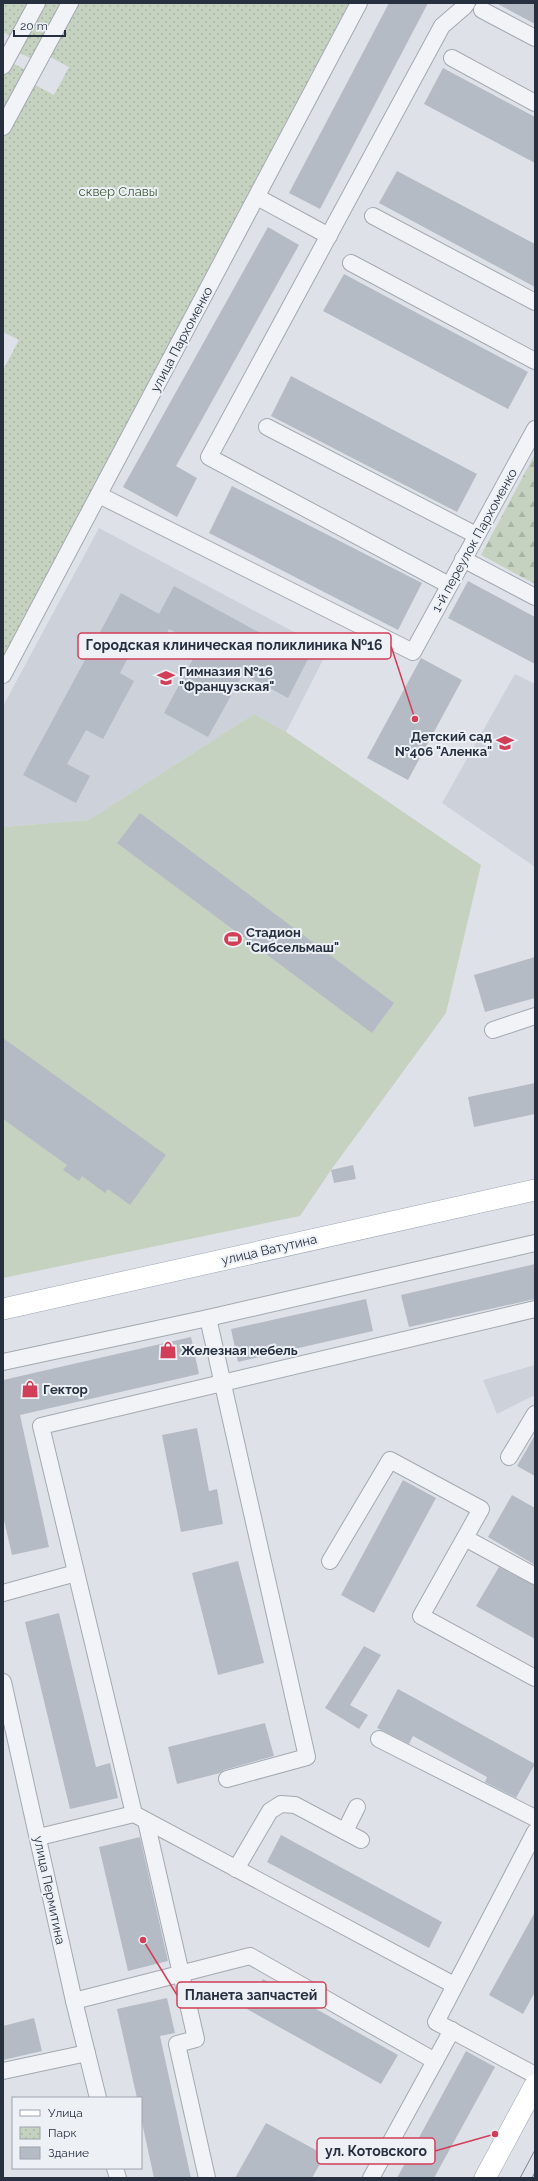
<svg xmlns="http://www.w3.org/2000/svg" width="538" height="2181" font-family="Raleway,sans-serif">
<defs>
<pattern id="forest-firs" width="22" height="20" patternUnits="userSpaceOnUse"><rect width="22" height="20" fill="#c4d2bf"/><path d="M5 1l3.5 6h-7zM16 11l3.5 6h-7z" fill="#a8b5a5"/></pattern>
<pattern id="park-dots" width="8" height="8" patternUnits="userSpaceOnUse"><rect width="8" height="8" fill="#c4d2bf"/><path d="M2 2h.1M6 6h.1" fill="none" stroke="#a8b5a5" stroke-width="1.8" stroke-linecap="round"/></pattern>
</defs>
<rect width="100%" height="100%" fill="#dee2e8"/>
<g fill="#ccd1da">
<polygon points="99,528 328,650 286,732 254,714 89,820 3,827 3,706"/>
<polygon points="515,674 535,684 535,867 442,803"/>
<polygon points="535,1365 535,1395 497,1414 483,1380"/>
</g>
<polygon fill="url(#forest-firs)" points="535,454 535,584 481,555"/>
<polygon fill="url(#park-dots)" points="3,3 349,3 3,658 3,370 19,340 3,332 3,69 10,62 26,70 22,78 54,95 69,67 37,50 32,59 16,51 21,42 3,32"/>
<polygon fill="#c4d2bf" points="254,714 286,732 481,865 446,1013 331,1170 300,1216 3,1278 3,827 89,820"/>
<g fill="#b5bbc5">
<polygon points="389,3 428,3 320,209 289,193"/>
<polygon points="496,3 535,3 535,24"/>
<polygon points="443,68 535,117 535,163 424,104"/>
<polygon points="397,171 535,244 535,287 379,203"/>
<polygon points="268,227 299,245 176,466 197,478 177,517 123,487"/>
<polygon points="344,274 528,372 508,409 323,311"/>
<polygon points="291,376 477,474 457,512 271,416"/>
<polygon points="232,486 422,583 398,630 209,533"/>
<polygon points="468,581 535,617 535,664 448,618"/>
<polygon points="174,586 308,659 288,698 243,674 208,737 164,713 200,646 169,629 158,650 138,639 120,673 134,681 103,739 86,730 67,764 90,776 76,803 23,775 121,593 159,614"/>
<polygon points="421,658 462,680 408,780 367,758"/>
<polygon points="140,813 394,1003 372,1033 117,843"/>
<polygon points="535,957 535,998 485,1012 474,975"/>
<polygon points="3,1038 166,1155 130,1205 108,1189 105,1193 82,1176 79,1181 63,1170 67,1165 3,1119"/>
<polygon points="535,1083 535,1114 474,1127 468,1097"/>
<polygon points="353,1165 356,1179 334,1183 331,1170"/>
<polygon points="535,1264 535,1299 409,1327 401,1295"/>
<polygon points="366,1299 373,1331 238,1362 231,1329"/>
<polygon points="191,1337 199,1374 20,1415 49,1547 12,1555 3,1516 3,1380"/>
<polygon points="197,1428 209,1491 217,1489 223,1524 181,1532 162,1435"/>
<polygon points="535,1435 535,1476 517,1466"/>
<polygon points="403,1480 436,1498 374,1613 341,1595"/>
<polygon points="512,1495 535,1508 535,1565 488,1537"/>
<polygon points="238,1561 264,1663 218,1675 192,1573"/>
<polygon points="499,1567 535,1585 535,1639 476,1606"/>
<polygon points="59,1613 96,1767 110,1763 118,1798 70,1809 25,1622"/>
<polygon points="364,1646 381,1655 350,1705 368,1715 359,1729 325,1708"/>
<polygon points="398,1689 535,1764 516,1798 485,1782 487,1777 413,1736 409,1744 377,1728"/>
<polygon points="265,1723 274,1756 224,1770 220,1773 177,1784 168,1747"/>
<polygon points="281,1835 442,1922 429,1948 267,1862"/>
<polygon points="140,1837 168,1961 128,1971 99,1847"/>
<polygon points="535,1912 535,1992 523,2014 489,1995"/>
<polygon points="263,1979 398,2055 381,2084 247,2009"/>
<polygon points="167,1998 175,2033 160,2036 191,2178 154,2178 141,2118 141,2098 137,2098 117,2009"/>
<polygon points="34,2018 42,2051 3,2060 3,2026"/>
<polygon points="466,2051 495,2067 434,2178 397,2178"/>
<polygon points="266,2123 325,2155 312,2178 235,2178"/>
</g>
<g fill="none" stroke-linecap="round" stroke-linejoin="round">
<g stroke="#a3a9b2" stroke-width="18">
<g id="minor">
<polyline points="482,10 535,38"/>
<polyline points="452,58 535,103"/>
<polyline points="3,66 37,3"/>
<polyline points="3,127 70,3"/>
<polyline points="257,197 329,236"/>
<polyline points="373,216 535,302"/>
<polyline points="351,263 535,361"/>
<polyline points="267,427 476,535"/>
<polyline points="99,495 413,652 535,429"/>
<polyline points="463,559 535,597"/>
<polyline points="449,585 209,457 442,26 464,7 467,3"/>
<polyline points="3,675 359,3"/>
<polyline points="493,1030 535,1016"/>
<polyline points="208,1318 307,1757 227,1779"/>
<polyline points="3,1362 208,1318 535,1243"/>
<polyline points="509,1457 535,1414"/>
<polyline points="465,1538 535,1576"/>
<polyline points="330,1561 390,1460 481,1509 421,1616 535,1678"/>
<polyline points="3,1593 76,1573"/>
<polyline points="3,1682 74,2001 98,2098"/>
<polyline points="379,1739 535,1818"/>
<polyline points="134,1814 41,1426 535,1309"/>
<polyline points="146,1821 196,2039 177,2044 207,2178"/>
<polyline points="345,1831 357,1807"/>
<polyline points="535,1832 436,2022 535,2075"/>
<polyline points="39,1837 134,1814 454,1985"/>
<polyline points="236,1869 270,1811 281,1804 295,1805 361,1840"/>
<polyline points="74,2001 250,1956 435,2061"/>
<polyline points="3,2071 87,2053"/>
<polyline points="115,2168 118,2178"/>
<polyline points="371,2178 452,2030"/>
</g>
</g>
<g stroke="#9da7b4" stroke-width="22">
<g id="major">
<polyline points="3,1309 535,1190"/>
<polyline points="485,2178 535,2085"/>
</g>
</g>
<use href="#minor" stroke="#f1f3f6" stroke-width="16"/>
<use href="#major" stroke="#fff" stroke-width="21"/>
<g stroke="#778292" stroke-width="1">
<polyline points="520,2178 535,2150"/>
<polyline points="532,2178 535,2172"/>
</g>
</g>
<defs>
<g id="school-bare" transform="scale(1.38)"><path d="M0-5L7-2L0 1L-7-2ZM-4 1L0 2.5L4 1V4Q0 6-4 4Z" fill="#d23e57" stroke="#edf1f6" stroke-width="2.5" paint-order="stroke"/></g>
<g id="stadium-bare" transform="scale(1.38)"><path d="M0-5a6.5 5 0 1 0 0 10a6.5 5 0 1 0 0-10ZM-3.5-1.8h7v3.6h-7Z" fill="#d23e57" stroke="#edf1f6" stroke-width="2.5" paint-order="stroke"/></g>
<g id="shop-bare" transform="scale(1.38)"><path d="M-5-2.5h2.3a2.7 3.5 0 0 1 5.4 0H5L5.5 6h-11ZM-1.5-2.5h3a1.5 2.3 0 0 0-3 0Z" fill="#d23e57" stroke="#edf1f6" stroke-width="2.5" paint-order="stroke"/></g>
</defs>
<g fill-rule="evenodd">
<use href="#school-bare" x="166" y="678"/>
<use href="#school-bare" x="505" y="743"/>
<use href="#stadium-bare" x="233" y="939"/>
<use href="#shop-bare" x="168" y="1350"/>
<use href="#shop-bare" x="30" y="1389"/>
</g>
<g text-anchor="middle" stroke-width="4" stroke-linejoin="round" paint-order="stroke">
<g font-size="13" fill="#3c5b34" stroke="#edf1f6">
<text x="118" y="196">сквер Славы</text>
</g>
<g font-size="13" fill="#27303f" stroke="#edf1f6">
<text transform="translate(181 339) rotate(-62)" y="5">улица Пархоменко</text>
<text transform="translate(474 540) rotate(-61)" y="5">1-й переулок Пархоменко</text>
<text transform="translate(269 1249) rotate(-13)" y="5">улица Ватутина</text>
<text transform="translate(50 1890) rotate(78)" y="5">улица Пермитина</text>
</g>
<g font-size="13" font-weight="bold" fill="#27303f" stroke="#edf1f6" text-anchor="start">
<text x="179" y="676">Гимназия №16<tspan x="179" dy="15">"Французская"</tspan></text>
<text x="492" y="741" text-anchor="end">Детский сад<tspan x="492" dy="15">№406 "Аленка"</tspan></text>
<text x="246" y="937">Стадион<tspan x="246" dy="15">"Сибсельмаш"</tspan></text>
<text x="181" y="1355">Железная мебель</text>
<text x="43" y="1394">Гектор</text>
</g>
</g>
<path fill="none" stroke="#d23e57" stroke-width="1.5" d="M415 719L391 646M143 1940L177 1995M495 2134L435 2151"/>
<g fill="#d23e57" stroke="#edf1f6" stroke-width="1.5">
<circle cx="415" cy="719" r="4"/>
<circle cx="143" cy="1940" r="4"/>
<circle cx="495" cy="2134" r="4"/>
</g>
<g fill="#edf1f6" stroke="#d23e57" stroke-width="1.5">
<rect x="78" y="633" width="313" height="26" rx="4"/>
<rect x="177" y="1982" width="149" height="26" rx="4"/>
<rect x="317" y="2138" width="118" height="26" rx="4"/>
</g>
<g font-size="14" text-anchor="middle" font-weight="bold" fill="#27303f">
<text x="234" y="650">Городская клиническая поликлиника №16</text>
<text x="251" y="2000">Планета запчастей</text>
<text x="376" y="2156">ул. Котовского</text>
</g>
<rect width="538" height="2181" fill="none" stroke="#27303f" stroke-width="8"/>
<rect x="12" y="2097" width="130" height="72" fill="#edf1f6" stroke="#9ea4ad"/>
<rect x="20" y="2110" width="20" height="6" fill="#ffffff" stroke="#9ea4ad"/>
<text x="48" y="2117" font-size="12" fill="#27303f">Улица</text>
<rect x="20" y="2127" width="20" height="12" fill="url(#park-dots)" stroke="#9ea4ad"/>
<text x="48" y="2137" font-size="12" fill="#27303f">Парк</text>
<rect x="20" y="2147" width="20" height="12" fill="#b5bbc5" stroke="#9ea4ad"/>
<text x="48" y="2157" font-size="12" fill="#27303f">Здание</text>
<path d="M14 30v6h51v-6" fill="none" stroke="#27303f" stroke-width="2"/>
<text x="20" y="30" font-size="12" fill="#27303f" stroke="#edf1f6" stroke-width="3" paint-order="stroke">20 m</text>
</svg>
